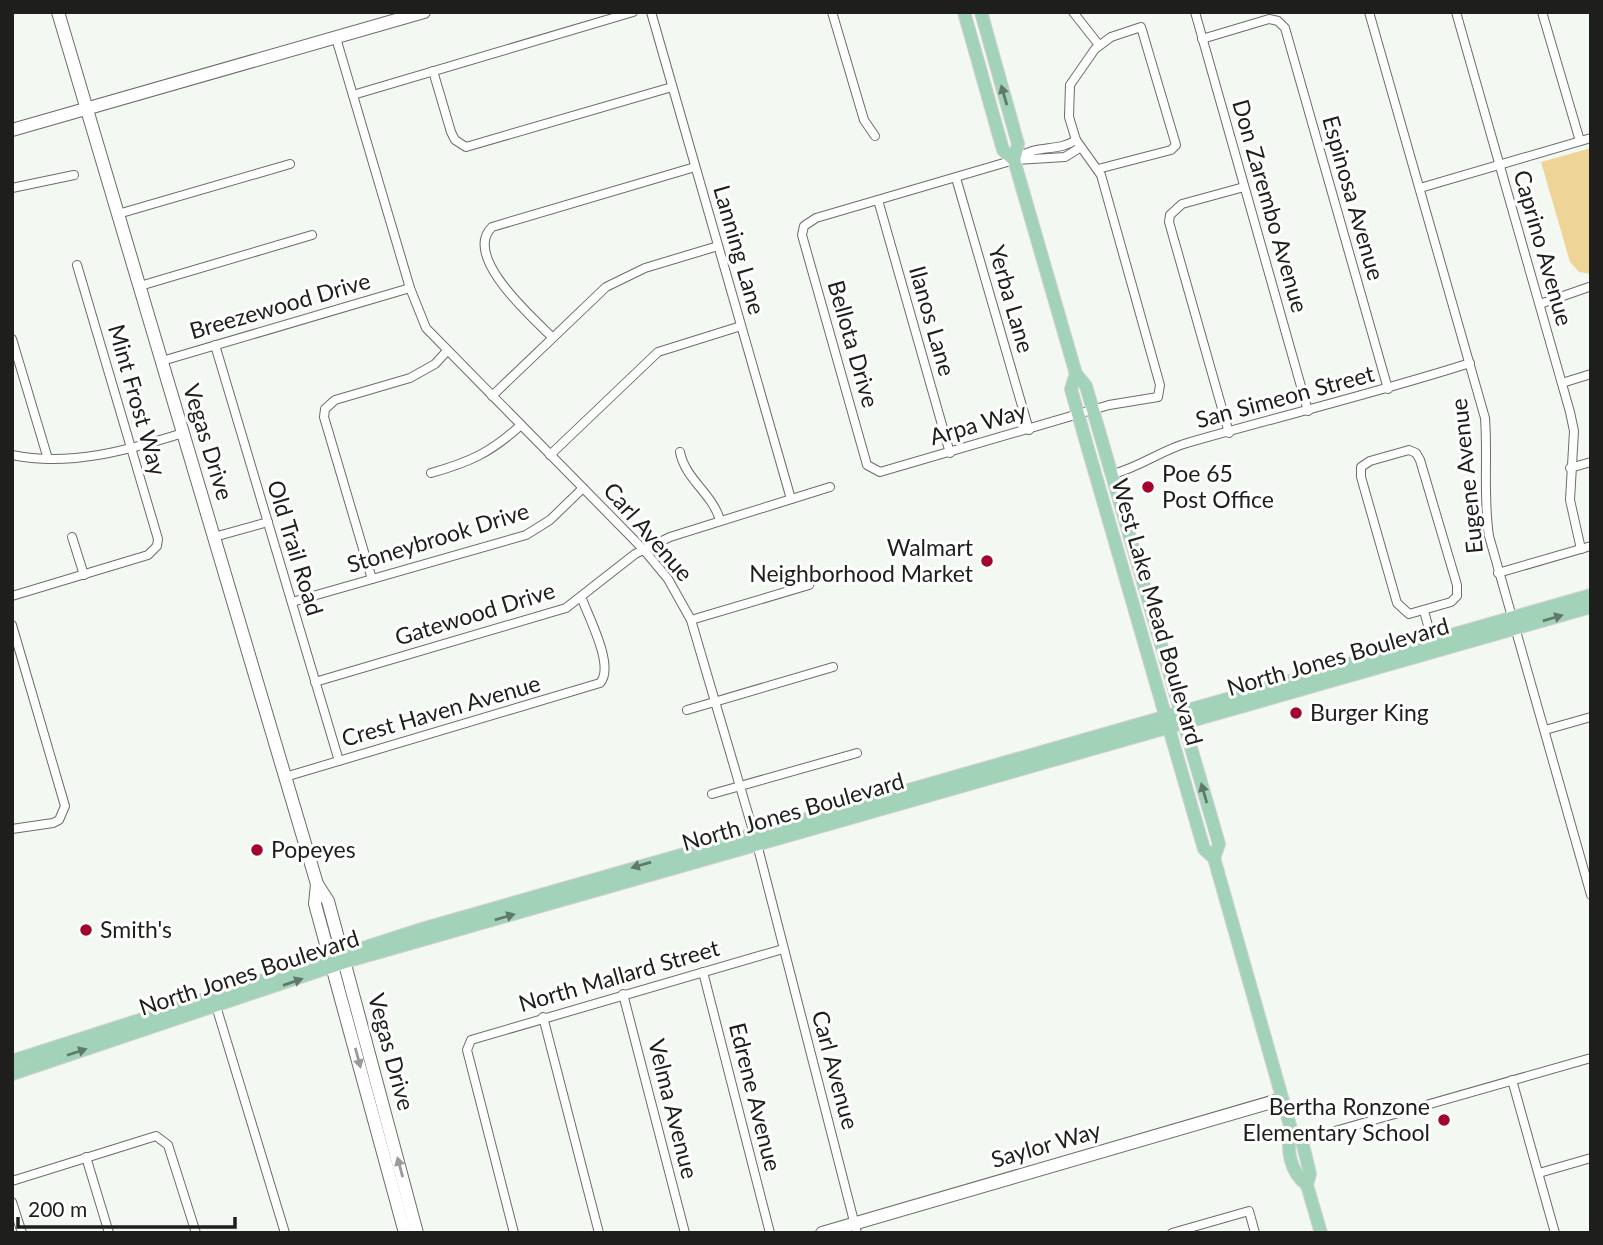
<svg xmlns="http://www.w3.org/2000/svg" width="1603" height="1245" font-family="Lato,sans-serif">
<rect width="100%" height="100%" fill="#f3f8f2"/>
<polygon fill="#eed597" points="1591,148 1591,274 1579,272 1570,262 1541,162"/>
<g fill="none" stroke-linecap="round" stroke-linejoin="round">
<g stroke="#6b6e69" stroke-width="10">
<g id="street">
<polyline points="651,12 791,499"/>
<polyline points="832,12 864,120 875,136"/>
<polyline points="1073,12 1099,45"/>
<polyline points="1195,12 1308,411"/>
<path d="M1369,12L1485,418C1488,457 1483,497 1489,536L1591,895"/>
<polyline points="1456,12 1570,412 1574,431 1570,500 1581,549"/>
<polyline points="1542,12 1580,141"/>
<polyline points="336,38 410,288 426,328 644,550 668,579 691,620 757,844 857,1233"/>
<polyline points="1202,39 1269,19 1278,21 1285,28 1388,389"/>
<polyline points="433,71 451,132 455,140 466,147 672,87"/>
<polyline points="353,95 633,12"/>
<polyline points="1081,147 1065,157 1014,160 816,218 804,226 802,235 867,465 880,472 1109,405 1158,397 1160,385 1101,175 1076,140 1069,117 1070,85 1095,49 1111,37 1141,27 1176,145 1171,150 1098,169"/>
<path d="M1016,159C1038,143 1056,153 1076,140"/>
<polyline points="956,178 1029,430"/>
<polyline points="12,188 74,175"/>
<polyline points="1420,188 1591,138"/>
<polyline points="878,200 950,453"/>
<polyline points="118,214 290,164"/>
<polyline points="140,286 312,235"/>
<polyline points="1540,304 1589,287"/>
<path d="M552,337C532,317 462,256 492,227L695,167"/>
<polyline points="12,339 48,459"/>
<polyline points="215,345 339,761"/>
<polyline points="162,361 410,288"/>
<polyline points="1562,383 1591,374"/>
<polyline points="492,396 606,287 645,268 718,246"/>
<polyline points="1229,433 1169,222 1170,215 1182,204 1244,187"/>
<polygon points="1409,450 1416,453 1420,460 1457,585 1457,596 1451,602 1409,614 1397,603 1361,477 1361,467 1370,461"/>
<path d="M680,452C685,479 712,493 720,520"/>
<path d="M12,455C70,467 129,450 183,433"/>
<polyline points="550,455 658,352 741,326"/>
<polyline points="1570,468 1591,462"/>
<path d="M431,473C470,462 490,453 521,425"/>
<path d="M1113,474C1140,467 1162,450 1187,443C1281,416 1376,393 1470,363"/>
<polyline points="72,537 84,575"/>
<polyline points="214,537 268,522"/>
<polyline points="1498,573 1591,546"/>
<polyline points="372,579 324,417 325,409 335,400 410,378 435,364 447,351"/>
<polyline points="12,596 148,555 157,546 158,539 77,265"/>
<polyline points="292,602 526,535 550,520 583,488"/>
<polyline points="1424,611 1432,640"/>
<polyline points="691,620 809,585"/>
<polyline points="12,625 65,806 59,820 53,823 12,829"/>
<polyline points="315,682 566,608 635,554 670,537 830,487"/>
<polyline points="687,710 833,667"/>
<polyline points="1545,730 1591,717"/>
<path d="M285,777L600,683C615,667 589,618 582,599"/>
<polyline points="712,794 857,753"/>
<polyline points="703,972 770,1233"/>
<polyline points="623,994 685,1233"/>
<polyline points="216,1006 285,1233"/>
<polyline points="543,1017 599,1233"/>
<polyline points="1512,1080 1555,1233"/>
<polyline points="1300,1141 1591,1058"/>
<polyline points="86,1157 109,1233"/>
<polyline points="1539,1173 1591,1158"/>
<polyline points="12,1181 156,1136 168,1145 196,1233"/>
<polyline points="12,1202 22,1233"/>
<polyline points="514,1233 467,1050 471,1040 783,949"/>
<polyline points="1172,1233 1249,1211 1255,1233"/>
</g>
</g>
<g stroke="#6b6e69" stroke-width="14">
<g id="secondary">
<polyline points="58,12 317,884 328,901 417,1233"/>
<polyline points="12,130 424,12"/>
<polyline points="317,884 315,904 405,1233"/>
<polyline points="822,1233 1282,1099"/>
</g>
</g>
<g stroke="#d2d2d2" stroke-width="14">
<g id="primary">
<polyline points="964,12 1003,150 1014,160 1076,374 1086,386 1219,844 1214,858"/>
<polyline points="981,12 1018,144 1014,160"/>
<polyline points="1076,374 1071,389 1086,442 1204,849 1214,858 1291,1129 1302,1141 1310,1174 1307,1185 1321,1233"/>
<polyline points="12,1061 425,928 1591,595"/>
<polyline points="12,1074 345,962 1591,607"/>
<path d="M1291,1129C1286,1150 1290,1172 1307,1185"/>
</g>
</g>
<use href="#street" stroke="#fff" stroke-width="8"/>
<use href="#secondary" stroke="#fff" stroke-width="12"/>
<use href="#primary" stroke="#a2d3b9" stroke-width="12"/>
</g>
<defs><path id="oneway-solid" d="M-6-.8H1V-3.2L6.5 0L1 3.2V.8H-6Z" transform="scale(1.75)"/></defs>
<g fill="#60796b">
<use href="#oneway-solid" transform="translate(1004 95) rotate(-106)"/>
<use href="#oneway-solid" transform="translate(1553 618) rotate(-16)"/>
<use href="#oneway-solid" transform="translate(1204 793) rotate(-106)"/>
<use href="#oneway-solid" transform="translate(641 865) rotate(164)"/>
<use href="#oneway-solid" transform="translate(505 917) rotate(-16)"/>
<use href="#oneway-solid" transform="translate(293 982) rotate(-19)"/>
<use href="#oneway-solid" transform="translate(77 1052) rotate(-18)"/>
</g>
<g fill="#9a9a99">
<use href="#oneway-solid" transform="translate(358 1058) rotate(75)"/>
<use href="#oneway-solid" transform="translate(400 1167) rotate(-105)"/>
</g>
<g fill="#a3042e" stroke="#fff" stroke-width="2.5">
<circle cx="1148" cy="487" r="7"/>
<circle cx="987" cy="561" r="7"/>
<circle cx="1296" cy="713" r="7"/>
<circle cx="257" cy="850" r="7"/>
<circle cx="86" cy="930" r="7"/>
<circle cx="1444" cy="1120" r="7"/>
</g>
<g text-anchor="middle" stroke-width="6" stroke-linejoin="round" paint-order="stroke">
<g font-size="23" fill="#1e1f1d" stroke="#fff">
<text transform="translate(1353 198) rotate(74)" y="8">Espinosa Avenue</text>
<text transform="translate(1270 206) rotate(74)" y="8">Don Zarembo Avenue</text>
<text transform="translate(1543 248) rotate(74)" y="8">Caprino Avenue</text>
<text transform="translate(739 250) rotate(74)" y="8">Lanning Lane</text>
<text transform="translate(1011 299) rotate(74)" y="8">Yerba Lane</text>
<text transform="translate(280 306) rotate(-16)" y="8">Breezewood Drive</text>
<text transform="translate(932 321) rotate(74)" y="8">Ilanos Lane</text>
<text transform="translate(853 344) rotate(74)" y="8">Bellota Drive</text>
<text transform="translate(1285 397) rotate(-15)" y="8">San Simeon Street</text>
<text transform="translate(137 400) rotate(74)" y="8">Mint Frost Way</text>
<text transform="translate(978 424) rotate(-16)" y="8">Arpa Way</text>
<text transform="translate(208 442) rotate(73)" y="8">Vegas Drive</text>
<text transform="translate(1467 476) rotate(-96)" y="8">Eugene Avenue</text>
<text transform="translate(648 532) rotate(49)" y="8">Carl Avenue</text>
<text transform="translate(438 538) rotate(-17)" y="8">Stoneybrook Drive</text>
<text transform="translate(295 548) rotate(73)" y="8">Old Trail Road</text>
<text transform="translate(1157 612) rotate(74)" y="8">West Lake Mead Boulevard</text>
<text transform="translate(475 614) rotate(-17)" y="8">Gatewood Drive</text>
<text transform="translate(1338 657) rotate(-16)" y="8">North Jones Boulevard</text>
<text transform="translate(441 711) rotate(-16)" y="8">Crest Haven Avenue</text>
<text transform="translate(793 812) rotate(-16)" y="8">North Jones Boulevard</text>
<text transform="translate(249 973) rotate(-18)" y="8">North Jones Boulevard</text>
<text transform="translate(619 976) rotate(-16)" y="8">North Mallard Street</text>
<text transform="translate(391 1052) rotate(75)" y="8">Vegas Drive</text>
<text transform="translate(835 1070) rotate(75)" y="8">Carl Avenue</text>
<text transform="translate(755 1097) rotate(76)" y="8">Edrene Avenue</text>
<text transform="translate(673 1109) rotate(76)" y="8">Velma Avenue</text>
<text transform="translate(1046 1145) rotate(-16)" y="8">Saylor Way</text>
</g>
<g font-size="23" fill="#1e1f1d" stroke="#fff" text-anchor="start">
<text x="1162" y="482">Poe 65<tspan x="1162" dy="26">Post Office</tspan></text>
<text x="973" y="556" text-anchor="end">Walmart<tspan x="973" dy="26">Neighborhood Market</tspan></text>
<text x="1310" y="721">Burger King</text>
<text x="271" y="858">Popeyes</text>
<text x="100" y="938">Smith's</text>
<text x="1430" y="1115" text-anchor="end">Bertha Ronzone<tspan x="1430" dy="26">Elementary School</tspan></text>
</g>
</g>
<rect width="1603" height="1245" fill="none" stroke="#1e1f1d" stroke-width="28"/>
<path d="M18 1217v10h217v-10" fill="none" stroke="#1e1f1d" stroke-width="3.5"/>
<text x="28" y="1217" font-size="21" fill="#1e1f1d" stroke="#ffffff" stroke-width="5" paint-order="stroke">200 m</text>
</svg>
